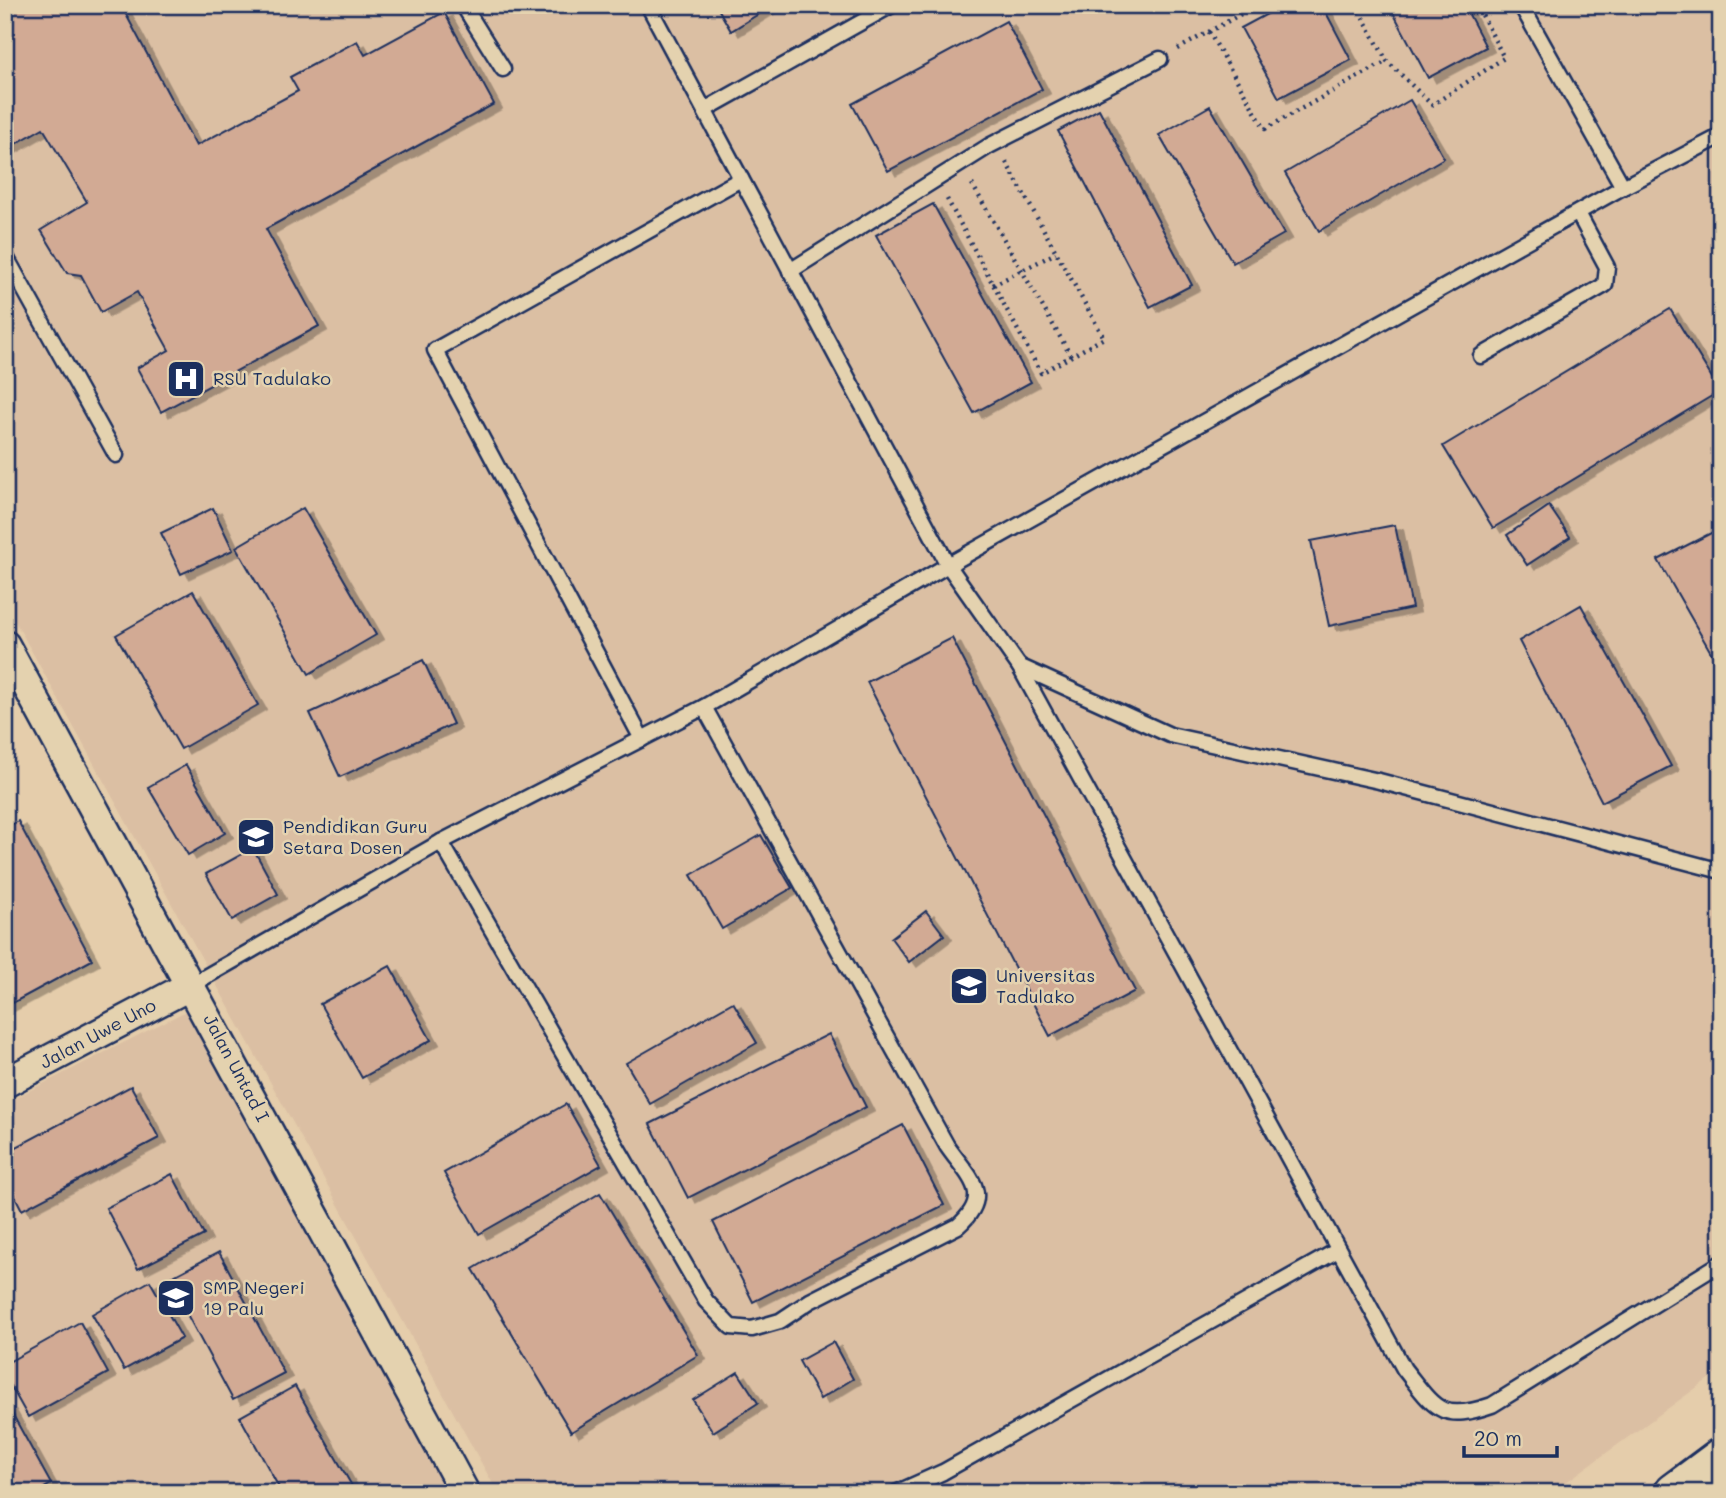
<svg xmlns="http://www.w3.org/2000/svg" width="1726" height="1498" font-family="Mali,sans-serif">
<defs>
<filter id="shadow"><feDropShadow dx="8" dy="4.5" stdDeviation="0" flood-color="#0004"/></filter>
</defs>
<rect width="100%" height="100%" fill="#e5cdab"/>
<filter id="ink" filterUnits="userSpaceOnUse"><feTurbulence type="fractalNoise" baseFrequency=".0143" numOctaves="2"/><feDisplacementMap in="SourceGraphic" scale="14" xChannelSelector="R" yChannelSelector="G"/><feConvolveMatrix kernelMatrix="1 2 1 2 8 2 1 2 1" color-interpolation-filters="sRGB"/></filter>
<g filter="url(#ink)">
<g fill="#dbbfa3">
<polygon points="5,5 1721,5 1721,1370 1551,1493 498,1493 5,603"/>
<polygon points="192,1008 450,1493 5,1493 5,1103"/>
</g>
<g fill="#d2aa94" stroke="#1b2f5e" stroke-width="2" filter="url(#shadow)">
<polygon points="5,5 121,5 196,146 298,91 290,77 357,41 365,55 444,12 494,104 266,229 319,326 161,412 137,368 169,350 137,292 101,312 81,275 67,273 41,230 87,202 43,128 5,150"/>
<polygon points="716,5 773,5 731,31"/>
<polygon points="1284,5 1322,5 1351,60 1279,98 1241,28"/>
<polygon points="1389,5 1464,5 1486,47 1428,78"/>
<polygon points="1006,21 1042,89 888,171 852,104"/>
<polygon points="1410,100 1444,158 1319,231 1285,173"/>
<polygon points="1210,106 1284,234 1233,263 1159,135"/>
<polygon points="1099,109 1192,285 1150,307 1058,131"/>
<polygon points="933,204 1031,382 974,413 876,235"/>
<polygon points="1670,309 1720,391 1493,528 1443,446"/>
<polygon points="1549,506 1570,537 1527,565 1507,535"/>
<polygon points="213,508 233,550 181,574 161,533"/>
<polygon points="303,508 376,635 309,674 236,547"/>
<polygon points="1395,525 1412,608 1329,626 1311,541"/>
<polygon points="1721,528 1721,670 1658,560"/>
<polygon points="193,591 258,705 181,749 116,635"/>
<polygon points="1581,605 1671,766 1602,802 1519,641"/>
<polygon points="952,638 1135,991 1050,1036 867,682"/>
<polygon points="423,660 453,724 340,777 310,713"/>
<polygon points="186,765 225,833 188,855 148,787"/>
<polygon points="18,821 92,960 7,1006 5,828"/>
<polygon points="761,835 792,888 722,929 691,875"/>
<polygon points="253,848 278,894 232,920 206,874"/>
<polygon points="926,911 944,935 909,962 891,938"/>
<polygon points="390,966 431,1040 362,1078 320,1004"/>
<polygon points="733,1002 757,1043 650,1104 626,1063"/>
<polygon points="829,1034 866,1107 688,1198 650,1124"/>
<polygon points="131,1086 159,1138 22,1210 5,1177 5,1153"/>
<polygon points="566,1104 601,1165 479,1234 444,1173"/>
<polygon points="903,1125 944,1205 753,1302 713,1222"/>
<polygon points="172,1174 204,1235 138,1269 106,1208"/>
<polygon points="600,1193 698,1355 571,1432 473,1269"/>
<polygon points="219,1252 284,1373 233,1400 168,1279"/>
<polygon points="150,1281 182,1338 124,1370 92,1314"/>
<polygon points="80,1322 108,1373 28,1417 5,1376 5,1364"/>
<polygon points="833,1342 853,1379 820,1399 799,1361"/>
<polygon points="738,1372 758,1403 713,1432 693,1400"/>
<polygon points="295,1386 356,1493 282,1493 240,1417"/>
<polygon points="8,1406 51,1484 35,1493 5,1493 5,1408"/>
</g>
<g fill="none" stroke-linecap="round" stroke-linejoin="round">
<g stroke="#1b2f5e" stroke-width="19">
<g id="lane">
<polyline points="463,5 503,69"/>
<path d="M648,5L948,565L1019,666L1404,1369C1435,1408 1440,1423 1492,1405L1721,1263"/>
<polyline points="1521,5 1623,187"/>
<polyline points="706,109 892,5"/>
<polyline points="5,255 116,455"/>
<polyline points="790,271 989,146 1160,59"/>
<polyline points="1481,356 1605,285 1607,267 1578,213"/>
<polyline points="1019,666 1170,735 1379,781 1721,871"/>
<polyline points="642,739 435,350 741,179"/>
<path d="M441,842L706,1301L731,1327L752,1329L780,1321L810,1301L958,1226C994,1194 969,1178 947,1146L704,707"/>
<polyline points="191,985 441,842 704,707 948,565 1623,187 1721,136"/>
<polyline points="896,1493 943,1472 1338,1250"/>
</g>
</g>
<g stroke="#1b2f5e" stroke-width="33">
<g id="street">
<polyline points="5,645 465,1493"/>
<polyline points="5,1083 191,985"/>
</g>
</g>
<g stroke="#1b2f5e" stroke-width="44">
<polyline id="secondary" points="1674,1493 1721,1458"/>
</g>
<g stroke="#1b2f5e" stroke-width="4.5" stroke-dasharray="2 5" stroke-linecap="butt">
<polyline points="1356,5 1387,61 1432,105 1504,58 1477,5"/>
<polyline points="1209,32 1265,129 1387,61"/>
<polyline points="1178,49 1257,5"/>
<polyline points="972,184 1071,356"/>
<polyline points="947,199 1041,373 1104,338 1006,162"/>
<polyline points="993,285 1056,253"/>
</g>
<use href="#lane" stroke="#e4d2af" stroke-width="14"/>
<use href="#street" stroke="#e4d2af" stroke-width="28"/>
<use href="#secondary" stroke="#e4d2af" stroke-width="38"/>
</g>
</g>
<defs>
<g id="hospital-square" transform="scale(2.0125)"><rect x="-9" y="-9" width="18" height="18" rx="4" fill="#1b2f5e" stroke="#e4d2af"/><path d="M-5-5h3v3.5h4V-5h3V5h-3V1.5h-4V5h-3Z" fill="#fff"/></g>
<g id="university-square" transform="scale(2.0125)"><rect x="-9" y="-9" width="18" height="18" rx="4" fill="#1b2f5e" stroke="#e4d2af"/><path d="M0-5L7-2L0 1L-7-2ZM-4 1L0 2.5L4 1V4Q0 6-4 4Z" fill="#fff"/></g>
<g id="school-square" transform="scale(2.0125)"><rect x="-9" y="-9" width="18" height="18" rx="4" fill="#1b2f5e" stroke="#e4d2af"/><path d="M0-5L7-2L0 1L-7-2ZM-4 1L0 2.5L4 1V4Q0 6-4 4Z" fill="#fff"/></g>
</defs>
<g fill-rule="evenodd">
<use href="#hospital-square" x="186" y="379"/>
<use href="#university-square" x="256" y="837"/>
<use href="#university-square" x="969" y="986"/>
<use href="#school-square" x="176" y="1298"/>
</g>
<g text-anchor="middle" stroke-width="5" stroke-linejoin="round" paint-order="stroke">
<g font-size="18" fill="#1b2f5e" stroke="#e4d2af" text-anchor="start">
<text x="213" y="385">RSU Tadulako</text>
<text x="283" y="833">Pendidikan Guru<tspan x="283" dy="21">Setara Dosen</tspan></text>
<text x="996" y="982">Universitas<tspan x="996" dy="21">Tadulako</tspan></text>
<text x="203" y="1294">SMP Negeri<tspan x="203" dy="21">19 Palu</tspan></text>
</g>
<g font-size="18" fill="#1b2f5e" stroke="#e4d2af">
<text transform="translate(98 1034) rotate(-28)" y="6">Jalan Uwe Uno</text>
<text transform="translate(236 1068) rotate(62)" y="6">Jalan Untad I</text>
</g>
</g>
<rect width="1726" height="1498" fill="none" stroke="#e4d2af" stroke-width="28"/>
<rect x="14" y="14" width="1698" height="1470" fill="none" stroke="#1b2f5e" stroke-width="2.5" filter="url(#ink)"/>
<path d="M1464 1446v10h93v-10" fill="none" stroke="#1b2f5e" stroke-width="3.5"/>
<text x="1474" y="1446" font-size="21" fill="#1b2f5e" stroke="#e4d2af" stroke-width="5" paint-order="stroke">20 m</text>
</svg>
